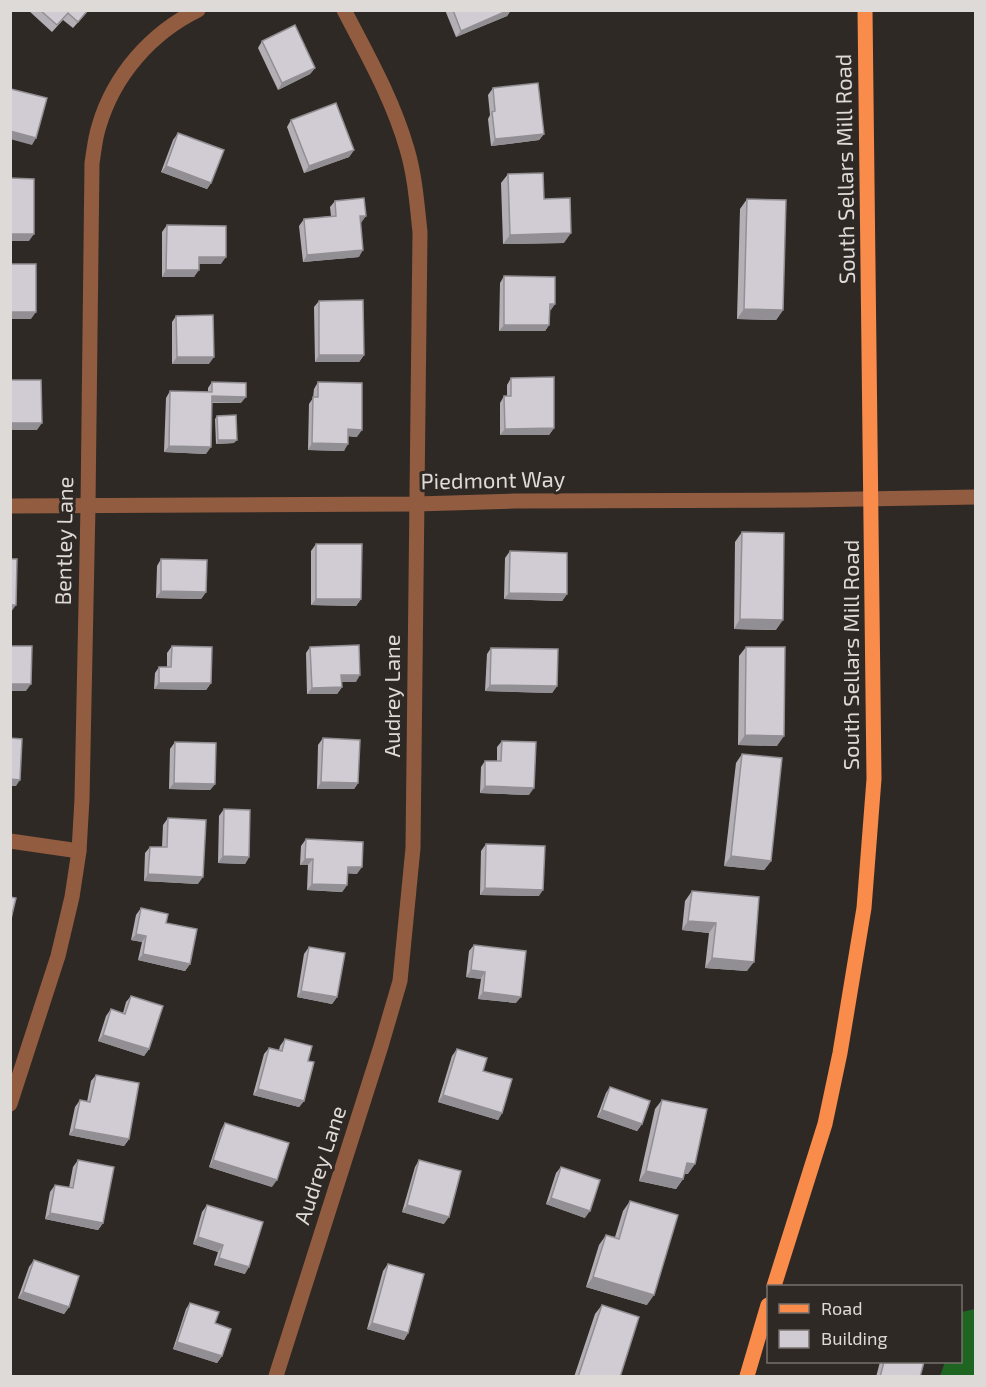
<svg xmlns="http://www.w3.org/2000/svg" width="986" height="1387" font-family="'Exo 2',sans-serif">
<rect width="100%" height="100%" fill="#2f2925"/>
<polygon fill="#1e6522" points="975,1309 975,1376 940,1376 945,1362 960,1362 961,1315 961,1312"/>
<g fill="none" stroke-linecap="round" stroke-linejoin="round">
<g stroke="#925c40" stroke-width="15">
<polyline points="10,506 416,504 515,501 805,500 976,497"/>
<polyline points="10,841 79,851"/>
<path d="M10,1104L58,956L72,897L79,851L82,799L88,506L92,163C94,151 95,138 99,126C114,75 151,33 198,10"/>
<path d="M276,1376L381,1046L400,981L413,848L420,232C417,204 415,176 407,149C393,100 368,56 344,10"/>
</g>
<g stroke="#f98b4b" stroke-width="15">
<polyline points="774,1286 825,1124 840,1053 864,908 874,779 865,10"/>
<polyline points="747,1376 768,1305"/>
</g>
</g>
<g fill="#b4afb5">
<polygon points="28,10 89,10 73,28 63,20 52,32"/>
<polygon points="445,10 511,10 507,16 456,37"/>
<polygon points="262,41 315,68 310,74 278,90 258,48"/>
<polygon points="493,88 544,134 539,140 491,146 488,119 490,115 488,95"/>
<polygon points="291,120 354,150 349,157 304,173 287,127"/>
<polygon points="178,133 211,183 207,189 161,172 173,140"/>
<polygon points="508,174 544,199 564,243 503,244 501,183"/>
<polygon points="747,199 783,310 776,320 737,319 740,209"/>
<polygon points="335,201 361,223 359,257 303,262 299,226 304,219 331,216 330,207"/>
<polygon points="167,225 221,264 199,264 194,277 162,277 162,232"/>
<polygon points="504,276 555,304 550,310 549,325 545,331 499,331 500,283"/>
<polygon points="319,301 364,355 359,362 315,362 314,307"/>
<polygon points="176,316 209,364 172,364 172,322"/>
<polygon points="511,378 554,428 549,435 500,435 500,403 504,396 507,396 507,385"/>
<polygon points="212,382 241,403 212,403 206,454 164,452 166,398 170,391 208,392 208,388"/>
<polygon points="318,382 357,437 348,436 344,451 308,450 309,404 313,398 314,389"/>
<polygon points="217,416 234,443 216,444 215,419"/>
<polygon points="742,532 776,630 734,629 735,542"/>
<polygon points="316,544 361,599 356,606 311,605 311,551"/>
<polygon points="510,551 567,594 562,601 504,599 505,558"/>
<polygon points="161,559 206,592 201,599 156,598 157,566"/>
<polygon points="172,646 211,683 206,690 154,689 155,673 159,667 167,667 167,653"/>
<polygon points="310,647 356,682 342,682 342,687 337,694 307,694 306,653"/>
<polygon points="746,647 777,746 738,745 739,656"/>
<polygon points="491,648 557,686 552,693 485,691 487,654"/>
<polygon points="323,738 358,783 354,789 317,789 318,745"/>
<polygon points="502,741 529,795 480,793 481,767 485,761 497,761 497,747"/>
<polygon points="175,742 215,784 210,790 169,789 170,749"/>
<polygon points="742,754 771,861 764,870 724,866 736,763"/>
<polygon points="224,809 249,857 245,864 218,863 219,816"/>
<polygon points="168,818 198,884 144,881 145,853 150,847 162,847 163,825"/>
<polygon points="306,839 357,874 347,873 347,885 342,892 307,890 308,865 300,865 301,846"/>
<polygon points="486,844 539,896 480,895 481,851"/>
<polygon points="692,891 759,897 747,971 705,968 709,933 682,930 685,901"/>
<polygon points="141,908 166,923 190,964 185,971 138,960 142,942 131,940 136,915"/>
<polygon points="474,945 516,1003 478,999 481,979 466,977 469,951"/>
<polygon points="309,947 337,997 332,1004 297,997 304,954"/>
<polygon points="131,996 149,1049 144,1056 98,1041 106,1016 111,1009 123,1013 126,1002"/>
<polygon points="285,1039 308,1061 304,1101 299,1107 253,1095 264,1054 269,1048 279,1050 280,1046"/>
<polygon points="457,1049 483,1071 502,1113 498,1120 438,1102 452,1056"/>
<polygon points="96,1075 129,1139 124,1146 69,1135 75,1107 80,1100 87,1102 91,1081"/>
<polygon points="610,1087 642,1124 637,1131 597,1117 606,1093"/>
<polygon points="662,1100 688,1174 684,1174 683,1179 676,1189 639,1181 655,1109"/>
<polygon points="225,1123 272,1187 209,1167 221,1130"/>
<polygon points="78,1160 103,1223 98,1230 45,1219 50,1192 55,1185 69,1188 73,1167"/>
<polygon points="419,1160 444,1224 402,1212 415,1167"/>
<polygon points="561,1167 585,1218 546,1204 556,1173"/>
<polygon points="630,1201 647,1305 586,1287 599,1245 606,1235 615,1237 623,1211"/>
<polygon points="207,1205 245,1274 214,1265 218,1252 193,1244 202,1212"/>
<polygon points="34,1260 69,1307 64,1314 18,1298 29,1267"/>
<polygon points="388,1264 408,1333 404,1340 367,1329 383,1271"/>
<polygon points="190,1303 215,1323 222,1356 217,1363 173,1349 186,1309"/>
<polygon points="602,1305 620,1377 574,1377 595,1314"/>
<polygon points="880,1362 924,1362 920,1377 876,1377"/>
</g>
<g fill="#928f94">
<polygon points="509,10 511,10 507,16 456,37 461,31"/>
<polygon points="315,68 310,74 278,90 282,83"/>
<polygon points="10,131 36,138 32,145 10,139"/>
<polygon points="544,134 539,140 491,146 495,139"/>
<polygon points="354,150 349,157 304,173 309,166"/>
<polygon points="166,166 211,183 207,189 161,172"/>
<polygon points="360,216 366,216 361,223"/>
<polygon points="571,233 564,243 503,244 510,235"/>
<polygon points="10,234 34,234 29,241 10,241"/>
<polygon points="363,250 359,257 303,262 307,255"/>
<polygon points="199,257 226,257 221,264 194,264"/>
<polygon points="166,270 199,270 194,277 162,277"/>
<polygon points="550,304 555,304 551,310 545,310"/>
<polygon points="744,309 783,310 776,320 737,319"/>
<polygon points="10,312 36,312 31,319 10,319"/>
<polygon points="504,325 549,325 545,331 499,331"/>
<polygon points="319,355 364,355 359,362 315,362"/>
<polygon points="177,357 214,357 209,364 172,364"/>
<polygon points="212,396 246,397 241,403 207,402"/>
<polygon points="10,423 42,423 37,430 10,430"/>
<polygon points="554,428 549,435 500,435 505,429"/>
<polygon points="348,429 362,430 357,437 344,436"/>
<polygon points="218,440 237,440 234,443 216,444"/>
<polygon points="312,443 348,444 344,451 308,450"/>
<polygon points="169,446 211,447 206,454 164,452"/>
<polygon points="161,591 206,592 201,599 156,598"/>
<polygon points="509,593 567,594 562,601 504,599"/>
<polygon points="316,599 361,599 356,606 311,605"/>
<polygon points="10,605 16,605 11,612 10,612"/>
<polygon points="740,619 783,620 776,630 734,629"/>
<polygon points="341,675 360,675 356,682 337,682"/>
<polygon points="159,683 211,683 206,690 154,689"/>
<polygon points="10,684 31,684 26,691 10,691"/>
<polygon points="490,685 557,686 552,693 485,691"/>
<polygon points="342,687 337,694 307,694 312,688"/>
<polygon points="745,735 784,736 777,746 738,745"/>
<polygon points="10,779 20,780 16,786 10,786"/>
<polygon points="321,782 358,783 354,789 317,789"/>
<polygon points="174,783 215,784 210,790 169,789"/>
<polygon points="485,786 534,788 529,795 480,793"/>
<polygon points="223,856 249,857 245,864 218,863"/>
<polygon points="731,856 771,861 764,870 724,866"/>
<polygon points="305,859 313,859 308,865 300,865"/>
<polygon points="348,867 362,867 357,874 343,873"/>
<polygon points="148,874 203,877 198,884 144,881"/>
<polygon points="312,884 347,885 342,892 307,890"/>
<polygon points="485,888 543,890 539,896 480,895"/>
<polygon points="688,921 716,923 709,933 682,930"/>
<polygon points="136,934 146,936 142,942 131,940"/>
<polygon points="143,954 190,964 185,971 138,960"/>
<polygon points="712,958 754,962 747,971 705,968"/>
<polygon points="471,970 485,972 481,979 466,977"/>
<polygon points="301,991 337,997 332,1004 297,997"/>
<polygon points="483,992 521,997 516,1003 478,999"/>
<polygon points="103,1035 149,1049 144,1056 98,1041"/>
<polygon points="258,1089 304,1101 299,1107 253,1095"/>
<polygon points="443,1095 502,1113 498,1120 438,1102"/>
<polygon points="602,1110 642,1124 637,1131 597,1117"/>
<polygon points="74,1129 129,1139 124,1146 69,1135"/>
<polygon points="213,1160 277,1180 272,1187 209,1167"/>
<polygon points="687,1163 695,1164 688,1174 680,1173"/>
<polygon points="646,1171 683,1179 676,1189 639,1181"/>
<polygon points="551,1198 590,1211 585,1218 546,1204"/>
<polygon points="407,1205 449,1217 444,1224 402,1212"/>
<polygon points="50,1213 103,1223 98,1230 45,1219"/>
<polygon points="198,1237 223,1245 218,1252 193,1244"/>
<polygon points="219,1258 249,1267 245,1274 214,1265"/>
<polygon points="593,1277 654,1295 647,1305 586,1287"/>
<polygon points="23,1292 69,1307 64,1314 18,1298"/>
<polygon points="372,1323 408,1333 404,1340 367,1329"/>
<polygon points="177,1342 222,1356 217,1363 173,1349"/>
</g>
<g fill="#d1ccd3" stroke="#928f94" stroke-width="1.5">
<polygon points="40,10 88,10 78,22 68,13 57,25"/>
<polygon points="453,10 509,10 461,31"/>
<polygon points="295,25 315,68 282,83 262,41"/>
<polygon points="538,83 544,134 495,139 492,112 495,111 493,88"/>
<polygon points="11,89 47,98 36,138 10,131"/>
<polygon points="336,103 354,150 309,166 291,120"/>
<polygon points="178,133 224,150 211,183 166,166"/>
<polygon points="543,173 544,199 570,198 571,233 510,235 508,174"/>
<polygon points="10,178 34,179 34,234 10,234"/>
<polygon points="364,198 366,216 360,216 363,250 307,255 304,219 336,216 335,201"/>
<polygon points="747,199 786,200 783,310 744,309"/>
<polygon points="167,225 226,226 226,257 199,257 199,270 166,270"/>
<rect x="10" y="264" width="26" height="48"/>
<polygon points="504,276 555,277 555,304 550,304 549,325 504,325"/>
<polygon points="363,300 364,355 319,355 319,301"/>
<polygon points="213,315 214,357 177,357 176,316"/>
<polygon points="554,377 554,428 505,429 504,396 511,396 511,378"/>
<polygon points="10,380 41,380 42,423 10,423"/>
<polygon points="212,382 246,383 246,397 212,396 211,447 169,446 170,391 212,392"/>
<polygon points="318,382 362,383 362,430 348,429 348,444 312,443 313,397 318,397"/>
<polygon points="236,415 237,440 218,440 217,416"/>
<polygon points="742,532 784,533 783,620 740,619"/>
<polygon points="316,544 362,544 361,599 316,599"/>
<polygon points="510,551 567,553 567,594 509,593"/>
<polygon points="10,559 17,559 16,605 10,605"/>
<polygon points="161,559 207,560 206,592 161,591"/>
<polygon points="359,645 360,675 341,675 342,687 312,688 310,647"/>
<polygon points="10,646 32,646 31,684 10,684"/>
<polygon points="172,646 212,647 211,683 159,683 159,667 171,667"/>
<polygon points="746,647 785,647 784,736 745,735"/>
<polygon points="491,648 558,649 557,686 490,685"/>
<polygon points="10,738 22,739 20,780 10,779"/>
<polygon points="323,738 360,740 358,783 321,782"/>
<polygon points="502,741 536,742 534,788 485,786 485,761 501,761"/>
<polygon points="175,742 216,743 215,784 174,783"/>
<polygon points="742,754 782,758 771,861 731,856"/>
<polygon points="224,809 250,810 249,857 223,856"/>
<polygon points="168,818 206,820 203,877 148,874 150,847 167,847"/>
<polygon points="306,839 363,842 362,867 348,867 347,885 312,884 313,859 305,859"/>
<polygon points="486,844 545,846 543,890 485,888"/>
<polygon points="692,891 759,897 754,962 712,958 716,923 688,921"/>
<polygon points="10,897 16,898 10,923"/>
<polygon points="141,908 168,914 166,923 197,929 190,964 143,954 146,936 136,934"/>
<polygon points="474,945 526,951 521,997 483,992 485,972 471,970"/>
<polygon points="309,947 345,953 337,997 301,991"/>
<polygon points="131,996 163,1006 149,1049 103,1035 111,1009 125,1014"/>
<polygon points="285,1039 312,1046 308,1061 314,1062 304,1101 258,1089 269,1048 282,1051"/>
<polygon points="457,1049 487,1058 483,1071 512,1079 502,1113 443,1095"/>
<polygon points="96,1075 139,1083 129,1139 74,1129 80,1100 90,1102"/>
<polygon points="610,1087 650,1101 642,1124 602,1110"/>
<polygon points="662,1100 707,1109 695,1164 687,1163 683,1179 646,1171"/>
<polygon points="225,1123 289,1143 277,1180 213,1160"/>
<polygon points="78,1160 114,1167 103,1223 50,1213 55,1185 73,1188"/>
<polygon points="419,1160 461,1171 449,1217 407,1205"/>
<polygon points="561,1167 600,1180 590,1211 551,1198"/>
<polygon points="630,1201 678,1215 654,1295 593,1277 606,1235 619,1239"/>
<polygon points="207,1205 263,1222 249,1267 219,1258 223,1245 198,1237"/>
<polygon points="34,1260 79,1276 69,1307 23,1292"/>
<polygon points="388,1264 424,1274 408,1333 372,1323"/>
<polygon points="190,1303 219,1312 215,1323 231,1329 222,1356 177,1342"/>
<polygon points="602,1305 639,1317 620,1377 578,1377"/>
<polygon points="884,1362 924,1362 920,1377 880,1377"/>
</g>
<g text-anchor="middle" stroke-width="6" stroke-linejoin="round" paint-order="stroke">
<g font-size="22" fill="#dedad7" stroke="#2f2925">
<text transform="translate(845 169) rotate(-91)" y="8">South Sellars Mill Road</text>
<text transform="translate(493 480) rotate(-1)" y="8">Piedmont Way</text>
<text transform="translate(64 541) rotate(-89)" y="8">Bentley Lane</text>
<text transform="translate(851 655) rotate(-90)" y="8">South Sellars Mill Road</text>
<text transform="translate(392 696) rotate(-90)" y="8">Audrey Lane</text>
<text transform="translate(320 1165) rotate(-72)" y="8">Audrey Lane</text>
</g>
</g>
<rect width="986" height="1387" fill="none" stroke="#dedad7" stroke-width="24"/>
<rect x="767" y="1285" width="195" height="78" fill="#2f2925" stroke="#75706c" stroke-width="1.5"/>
<rect x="779" y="1304" width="30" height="9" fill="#f98b4b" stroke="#75706c" stroke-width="1.5"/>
<text x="821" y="1315" font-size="18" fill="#dedad7">Road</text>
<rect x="779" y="1330" width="30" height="18" fill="#d1ccd3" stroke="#75706c" stroke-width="1.5"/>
<text x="821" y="1345" font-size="18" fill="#dedad7">Building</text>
</svg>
